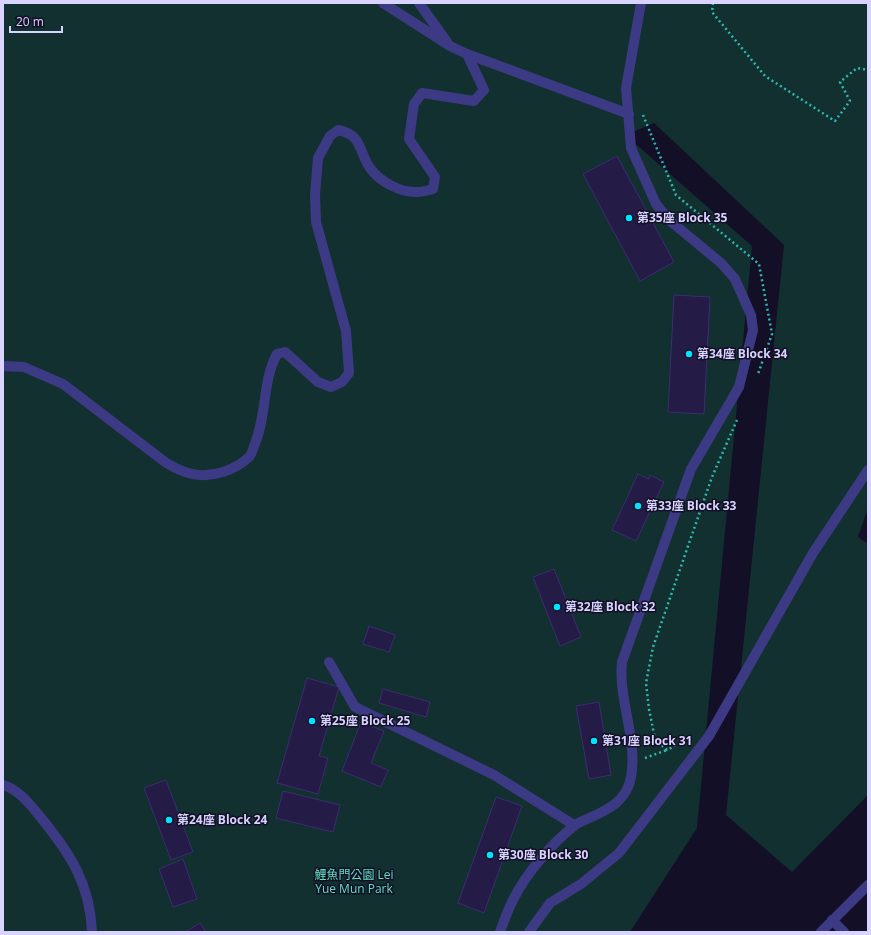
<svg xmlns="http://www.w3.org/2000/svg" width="871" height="935" font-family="'Open Sans','Noto Sans TC',sans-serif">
<rect width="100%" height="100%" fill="#130f26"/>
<polygon fill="#12302f" points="3,3 868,3 868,508 858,537 868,544 868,795 792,872 726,815 784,245 654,123 628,134 630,139 752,246 697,828 630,932 3,932"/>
<g fill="#241b47" stroke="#3b2d73">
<polygon points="617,156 674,262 640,281 583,174"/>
<polygon points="674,295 710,297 704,414 668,412"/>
<polygon points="638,474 649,479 650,475 664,482 636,541 612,530"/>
<polygon points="554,569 581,637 560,646 533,577"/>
<polygon points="369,626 395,635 389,652 363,644"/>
<polygon points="307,678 339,687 319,756 328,758 318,794 277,783"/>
<polygon points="383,689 430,702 426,717 379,703"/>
<polygon points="599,702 611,775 589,779 576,706"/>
<polygon points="361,722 384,731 371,763 388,770 381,787 342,771"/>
<polygon points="166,780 193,852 171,860 144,788"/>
<polygon points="283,791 340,805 333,832 276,818"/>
<polygon points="496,797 522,806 484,913 458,903"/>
<polygon points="183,859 197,899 173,907 159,869"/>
<polygon points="200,923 206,932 185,932"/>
</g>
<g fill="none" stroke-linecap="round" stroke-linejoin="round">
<g stroke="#2fb8b0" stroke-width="2.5" stroke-dasharray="2 3" stroke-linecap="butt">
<polyline points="713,3 712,12 765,76 835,121 850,101 840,82 857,68 868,70"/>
<polyline points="643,115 676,195 759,264 772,334 758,374"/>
<polyline points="689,738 667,750 655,739 649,709 646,683 653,647 712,477 737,420"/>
<polyline points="645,758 667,750"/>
</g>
<g stroke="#3d3a85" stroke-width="10">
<polyline points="383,3 450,46 467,54 629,114"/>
<polyline points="419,3 447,42"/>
<path d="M3,366L24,367L63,384L165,462C184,474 201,479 223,472C232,469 242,464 249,457C252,454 253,449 254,446C267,417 262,381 277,354L285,352L318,382L331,387L342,382L349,373L346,331L316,222L315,195L318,158L330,136L338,130C363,135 358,151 370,168C380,182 401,193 418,192C423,192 429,190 433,189L435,177L409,139L414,104L422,93L474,101L484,90L467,54"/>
<polyline points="329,662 355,707 494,775 574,825"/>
<path d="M3,785C20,790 31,806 42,819C71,855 90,884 92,932"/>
<polyline points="832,920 844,932"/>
<path d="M500,932C504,921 508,909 514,898C526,874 553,842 574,826C577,823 583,821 587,819C608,810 627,801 631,777C638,739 618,700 622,662L691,469L739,387L753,330L751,315L735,279L721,263L669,220L656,204L631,148L626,88L641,3"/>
<polyline points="529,932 550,903 581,884 619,853 709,736 813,553 868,470"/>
<polyline points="821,932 868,885"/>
</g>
</g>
<g fill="#00e5ff" stroke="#130f26" stroke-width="1.5">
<circle cx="629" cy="218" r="4"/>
<circle cx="689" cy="354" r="4"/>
<circle cx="638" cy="506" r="4"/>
<circle cx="557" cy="607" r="4"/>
<circle cx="312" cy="721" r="4"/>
<circle cx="594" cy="741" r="4"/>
<circle cx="169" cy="820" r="4"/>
<circle cx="490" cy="855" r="4"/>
</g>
<g text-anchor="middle" stroke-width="3" stroke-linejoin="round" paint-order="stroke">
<g font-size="12" font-weight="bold" fill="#d9d4ff" stroke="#130f26" text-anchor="start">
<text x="637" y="222">第35座 Block 35</text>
<text x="697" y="358">第34座 Block 34</text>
<text x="646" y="510">第33座 Block 33</text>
<text x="565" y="611">第32座 Block 32</text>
<text x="320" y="725">第25座 Block 25</text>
<text x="602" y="745">第31座 Block 31</text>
<text x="177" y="824">第24座 Block 24</text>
<text x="498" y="859">第30座 Block 30</text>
</g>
<g font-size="12" fill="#5fe0c0" stroke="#130f26">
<text x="354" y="879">鯉魚門公園 Lei<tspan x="354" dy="14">Yue Mun Park</tspan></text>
</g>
</g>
<rect width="871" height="935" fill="none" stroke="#d9d4ff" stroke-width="8"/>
<path d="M10 26v6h52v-6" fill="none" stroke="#d9d4ff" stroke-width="2"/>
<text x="16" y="26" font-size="12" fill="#d9d4ff" stroke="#130f26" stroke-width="3" paint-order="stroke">20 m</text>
</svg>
